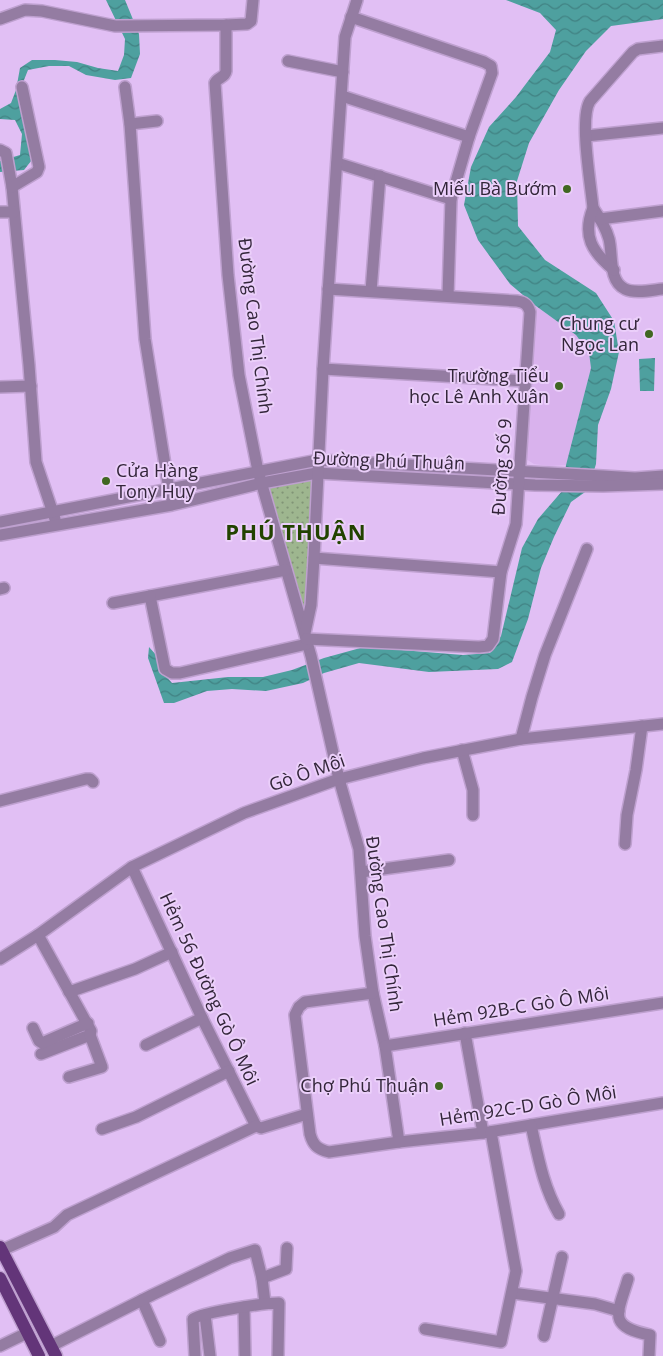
<svg xmlns="http://www.w3.org/2000/svg" width="663" height="1356" font-family="'Open Sans',sans-serif">
<defs>
<pattern id="green-dots" width="8" height="8" patternUnits="userSpaceOnUse" patternTransform="scale(1.25)"><rect width="8" height="8" fill="#9eb68f"/><path d="M2 2h.1M6 6h.1" fill="none" stroke="#819476" stroke-width="1.8" stroke-linecap="round"/></pattern>
<pattern id="water-waves" width="16" height="10" patternUnits="userSpaceOnUse" patternTransform="scale(1.25)"><rect width="16" height="10" fill="#4ea09f"/><path d="M0 5q4-4 8 0t8 0" fill="none" stroke="#418283"/></pattern>
</defs>
<rect width="100%" height="100%" fill="#e1bff4"/>
<polygon fill="#d9b2ed" points="536,306 576,335 589,353 591,368 566,465 549,466 534,464 526,459"/>
<polygon fill="url(#green-dots)" points="310,479 313,485 306,607 303,609 268,491 269,486"/>
<g fill="url(#water-waves)">
<polygon points="106,0 125,0 139,34 140,54 131,78 115,80 86,75 69,66 49,66 28,70 22,85 20,105 32,138 35,156 24,170 0,172 0,161 20,155 22,134 15,120 0,119 0,109 11,103 16,90 20,68 32,60 55,60 77,62 98,68 118,71 124,55 125,39"/>
<polygon points="506,0 663,0 663,19 611,26 586,51 559,90 529,143 517,181 518,226 545,260 596,293 614,321 619,352 611,389 598,425 596,464 588,490 571,502 554,537 541,568 528,619 512,662 498,669 429,672 359,663 324,673 303,683 266,691 232,689 207,691 174,703 164,703 148,658 149,647 157,656 163,673 172,683 228,677 263,677 292,670 324,658 364,647 463,655 490,653 501,636 522,548 538,519 563,490 566,465 591,368 589,353 576,335 536,306 510,284 478,240 464,205 471,167 489,127 516,97 550,52 556,30 540,13"/>
<polygon points="655,358 654,391 640,391 639,359"/>
</g>
<g fill="none" stroke-linecap="round" stroke-linejoin="round">
<g stroke="#bea0cf" stroke-width="14">
<g id="minor">
<polyline points="351,17 484,62 491,66 492,73 469,137 451,199 448,296"/>
<polyline points="0,19 25,10 42,11 115,26 226,25 247,24 251,21 253,0"/>
<path d="M226,25V71C225,78 218,77 215,83L228,275L239,375L258,471L311,656L339,779L359,849L365,936L373,993L385,1046L399,1142"/>
<polyline points="288,61 343,72"/>
<polyline points="125,87 130,124 145,339 170,496"/>
<polyline points="342,96 469,137"/>
<polyline points="130,124 157,121"/>
<polyline points="586,136 663,128"/>
<polyline points="0,150 6,153 12,187 29,365 36,462 55,519"/>
<polyline points="337,163 451,199"/>
<polyline points="12,187 37,172 39,167 22,87"/>
<path d="M593,208C600,218 606,228 609,239C613,254 608,281 625,289C635,294 652,290 663,289"/>
<polyline points="0,212 14,212"/>
<polyline points="600,219 663,211"/>
<path d="M614,270C592,252 582,236 593,208C591,186 579,118 590,101L633,52L638,49L663,46"/>
<polyline points="371,291 380,176"/>
<polyline points="323,369 526,381"/>
<polyline points="0,387 31,386"/>
<polyline points="0,522 318,460 603,476 635,478 663,476"/>
<polyline points="0,535 172,505 262,483 317,473 535,485 603,486 663,484"/>
<polyline points="314,558 501,572"/>
<polyline points="286,570 150,596 165,669 172,673 180,673 307,644"/>
<polyline points="0,589 4,588"/>
<polyline points="113,603 150,596"/>
<polyline points="305,633 311,605 314,558 323,369 344,52 345,37 357,0"/>
<path d="M306,639L479,647L488,646L493,639L501,572L516,524L530,312C528,305 525,302 517,301L328,289"/>
<polyline points="521,739 532,697 545,655 587,549"/>
<polyline points="462,750 473,790 473,815"/>
<polyline points="0,801 86,779 90,779 93,782"/>
<polyline points="625,844 627,815 636,770 642,726"/>
<polyline points="132,867 202,1018 256,1126"/>
<polyline points="361,872 449,860"/>
<polyline points="38,935 91,1031 90,1035 41,1054"/>
<polyline points="0,959 38,935 132,867 244,813 339,779 423,758 521,739 663,724"/>
<polyline points="69,992 135,969 172,952"/>
<path d="M373,993L305,1002L299,1007L295,1015L310,1134C313,1145 317,1149 329,1152L399,1142L483,1133L663,1103"/>
<polyline points="33,1028 39,1041 42,1043 88,1023"/>
<polyline points="465,1033 483,1133"/>
<polyline points="146,1045 202,1018"/>
<polyline points="385,1046 663,1003"/>
<polyline points="69,1077 102,1067 90,1035"/>
<path d="M531,1125C538,1156 543,1186 559,1214"/>
<polyline points="102,1129 136,1117 229,1071"/>
<polyline points="2,1250 54,1227 67,1215 256,1126 261,1128 307,1114"/>
<polyline points="262,1278 286,1269 287,1248"/>
<path d="M628,1279C618,1313 606,1326 650,1335L649,1356"/>
<polyline points="512,1293 595,1304 619,1311"/>
<polyline points="142,1300 160,1341"/>
<polyline points="244,1307 245,1356"/>
<polyline points="205,1315 210,1356"/>
<polyline points="425,1329 501,1342 516,1271 491,1132"/>
<polyline points="544,1336 562,1257"/>
<polyline points="0,1346 27,1333"/>
<polyline points="51,1346 152,1295 230,1258 255,1250 262,1278 265,1303"/>
<path d="M195,1356L193,1319C203,1312 265,1303 279,1303L278,1356"/>
</g>
</g>
<g stroke="#bea0cf" stroke-width="15">
<g id="major">
<polyline points="0,1247 56,1356"/>
<polyline points="0,1278 39,1356"/>
</g>
</g>
<use href="#minor" stroke="#947ca2" stroke-width="11"/>
<use href="#major" stroke="#633579" stroke-width="12"/>
</g>
<g fill="#406721" stroke="#ebcffa" stroke-width="2">
<circle cx="567" cy="189" r="5"/>
<circle cx="649" cy="334" r="5"/>
<circle cx="559" cy="386" r="5"/>
<circle cx="106" cy="481" r="5"/>
<circle cx="439" cy="1086" r="5"/>
</g>
<g text-anchor="middle" stroke-width="4" stroke-linejoin="round" paint-order="stroke">
<g font-size="18" fill="#322539" stroke="#ebcffa" text-anchor="end">
<text x="557" y="195">Miếu Bà Bướm</text>
<text x="639" y="330">Chung cư<tspan x="639" dy="21">Ngọc Lan</tspan></text>
<text x="549" y="382">Trường Tiểu<tspan x="549" dy="21">học Lê Anh Xuân</tspan></text>
<text x="116" y="477" text-anchor="start">Cửa Hàng<tspan x="116" dy="21">Tony Huy</tspan></text>
<text x="429" y="1092">Chợ Phú Thuận</text>
</g>
<g font-size="18" fill="#322539" stroke="#ebcffa">
<text transform="translate(255 326) rotate(83)" y="6">Đường Cao Thị Chính</text>
<text transform="translate(389 461) rotate(2)" y="6">Đường Phú Thuận</text>
<text transform="translate(502 467) rotate(-86)" y="6">Đường Số 9</text>
<text transform="translate(307 773) rotate(-19)" y="6">Gò Ô Môi</text>
<text transform="translate(384 924) rotate(82)" y="6">Đường Cao Thị Chính</text>
<text transform="translate(209 989) rotate(65)" y="6">Hẻm 56 Đường Gò Ô Môi</text>
<text transform="translate(521 1007) rotate(-9)" y="6">Hẻm 92B-C Gò Ô Môi</text>
<text transform="translate(528 1106) rotate(-9)" y="6">Hẻm 92C-D Gò Ô Môi</text>
</g>
<g font-size="22" font-weight="bold" letter-spacing="1" fill="#224300" stroke="#ebcffa">
<text x="296" y="540">PHÚ THUẬN</text>
</g>
</g>
</svg>
